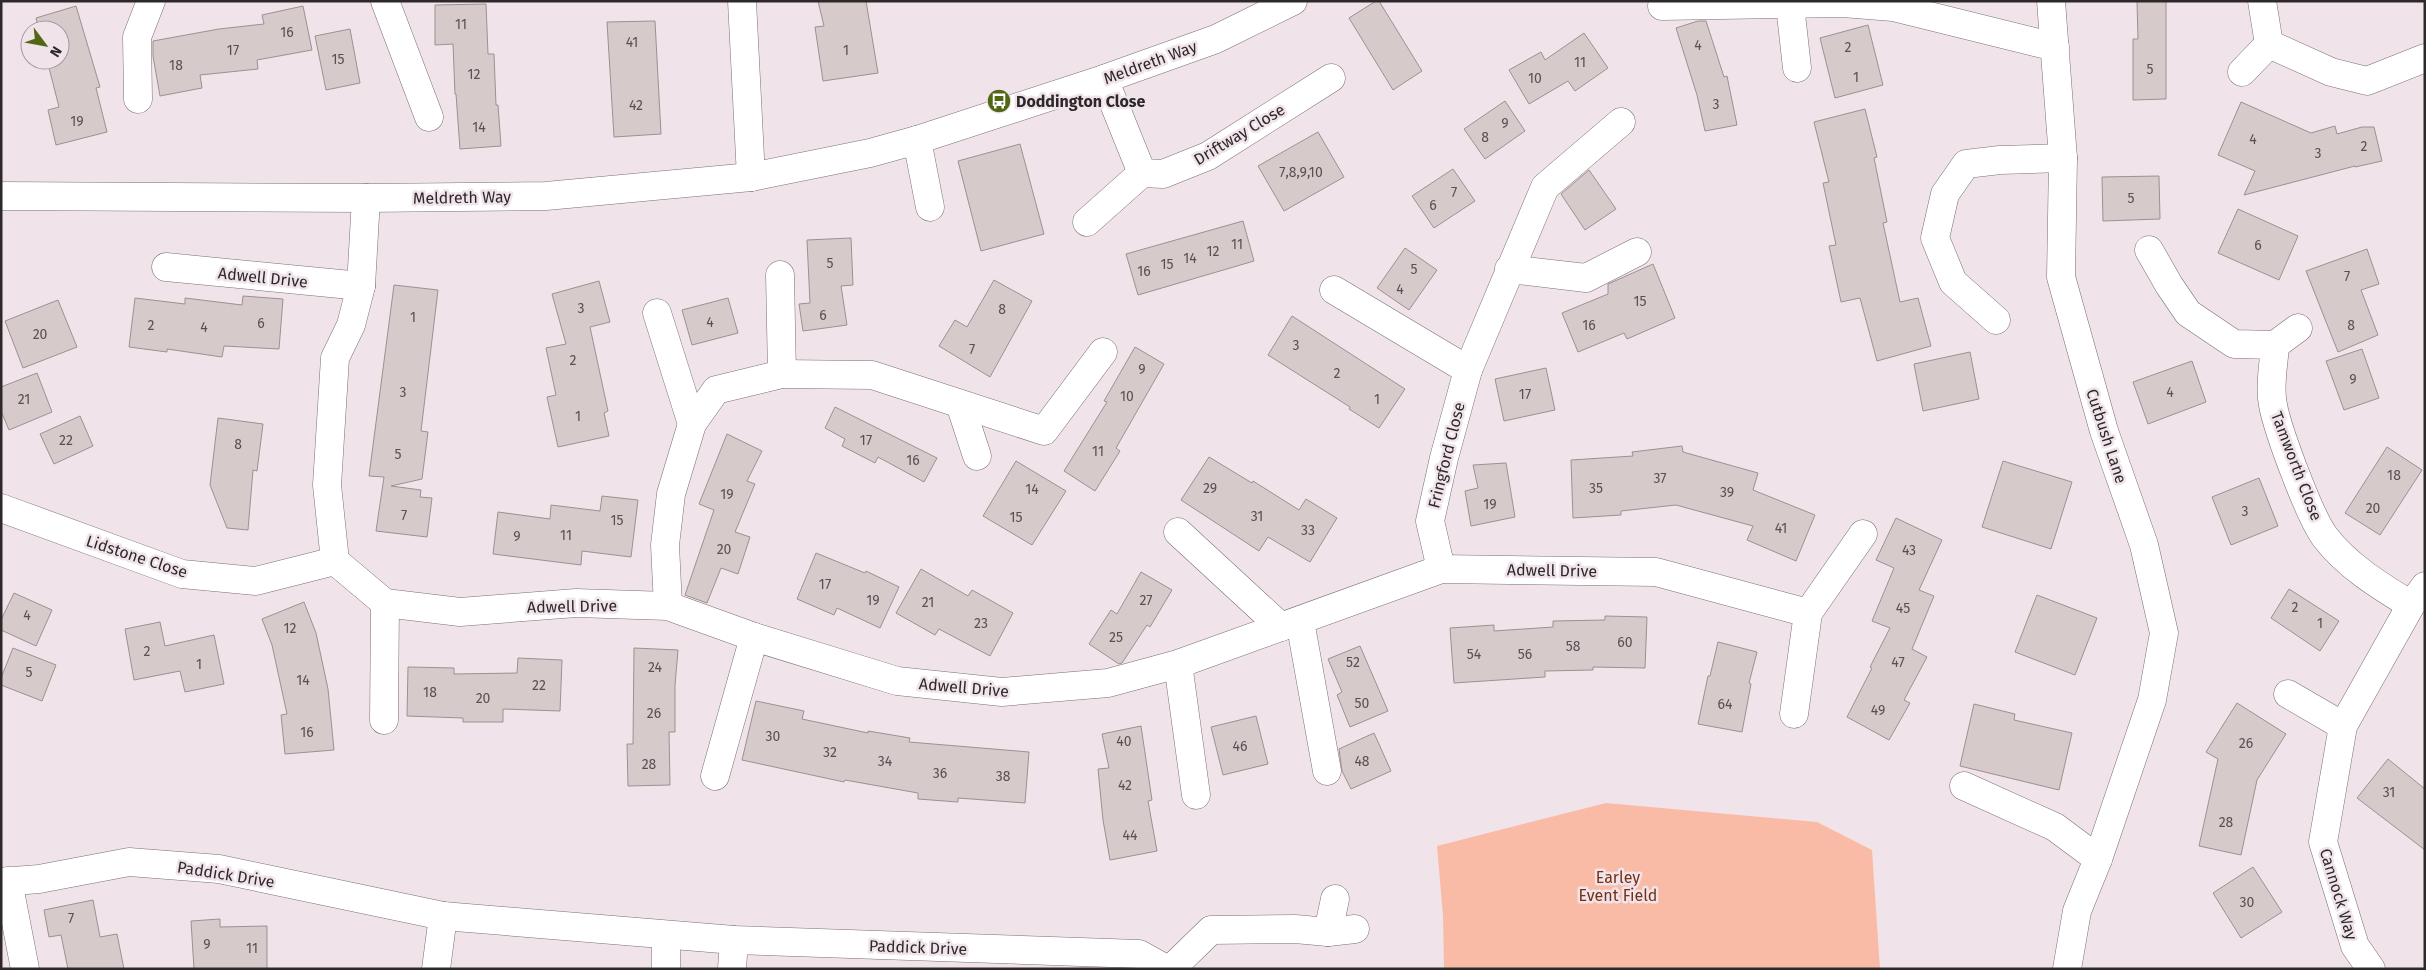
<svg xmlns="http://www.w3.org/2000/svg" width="2426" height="970" font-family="'Fira Sans',sans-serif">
<rect width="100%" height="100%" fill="#f0e4ea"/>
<polygon fill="#f9bba5" points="1606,803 1817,822 1872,850 1880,969 1444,969 1443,916 1437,846"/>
<g fill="#d7cacb" stroke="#9d9091">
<polygon points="818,1 866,1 878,73 823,81 815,27 824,26"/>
<polygon points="1376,1 1379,1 1422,71 1393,90 1349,18"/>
<polygon points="2137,1 2166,1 2166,99 2133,100 2133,39 2138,39"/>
<polygon points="486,4 488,54 494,54 496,105 498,105 501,146 460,149 456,94 455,94 453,44 435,45 435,5"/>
<polygon points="76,6 100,87 96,88 107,132 56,145 48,110 59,107 47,60 60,60 60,30 39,30 36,18"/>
<polygon points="303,6 312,50 257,60 258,69 200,75 202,88 160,96 153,56 153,41 219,29 264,24 262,15"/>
<polygon points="655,21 661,134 614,137 607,22"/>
<polygon points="1698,21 1706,21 1724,77 1727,76 1737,125 1705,131 1697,95 1676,28"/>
<polygon points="1868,25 1883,85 1835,98 1820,38"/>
<polygon points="350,29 360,83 326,90 315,36"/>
<polygon points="1584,33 1608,68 1575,91 1568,81 1529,104 1509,70 1541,52 1545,60"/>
<polygon points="1505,101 1525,131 1485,159 1464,129"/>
<polygon points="2241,102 2311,133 2335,126 2337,134 2362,127 2374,127 2382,161 2355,167 2355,166 2244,195 2255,171 2218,155"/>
<polygon points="1865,109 1877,157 1874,158 1887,222 1883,223 1900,302 1918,298 1931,346 1877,361 1860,298 1841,302 1829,246 1836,245 1823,183 1829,182 1814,122"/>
<polygon points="1318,132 1344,177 1284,211 1258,166"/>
<polygon points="1020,144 1044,234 981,251 958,161"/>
<polygon points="1453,169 1475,201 1434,228 1412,196"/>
<polygon points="1589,170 1616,209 1585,230 1561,194"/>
<polygon points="2159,176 2160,219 2103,221 2102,177"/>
<polygon points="2238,209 2298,236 2279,280 2218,253"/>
<polygon points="1243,221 1254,261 1138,295 1126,254"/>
<polygon points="851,238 853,285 841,286 847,325 803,331 799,304 810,303 807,240"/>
<polygon points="1405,248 1437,270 1409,310 1377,288"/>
<polygon points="2367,249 2379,284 2361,290 2378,335 2338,352 2306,271"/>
<polygon points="1653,264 1675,318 1627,339 1624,333 1578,352 1562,313 1608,294 1608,284"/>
<polygon points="994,280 1032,301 990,377 939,346 955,320 967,327"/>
<polygon points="599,281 610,322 590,327 608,411 604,413 609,436 558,447 547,397 556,395 546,348 566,344 552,294"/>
<polygon points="394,285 438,290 421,431 428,432 422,479 391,486 421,490 420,497 432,498 427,537 376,531 384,477 369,476"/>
<polygon points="243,296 283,299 279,349 224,346 222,357 167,349 167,352 129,347 135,298 185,304 185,298 242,305"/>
<polygon points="728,298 738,333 692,345 682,310"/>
<polygon points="58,300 77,347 23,368 5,321"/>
<polygon points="1292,316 1405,389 1379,428 1349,409 1350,407 1268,355"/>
<polygon points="1135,347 1164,364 1116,448 1120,451 1095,491 1064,471 1107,402 1104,401"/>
<polygon points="2362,349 2379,398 2344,410 2326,361"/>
<polygon points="1970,352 1979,399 1923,411 1914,364"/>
<polygon points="2192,361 2206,402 2148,424 2133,382"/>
<polygon points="1546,368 1555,410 1504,421 1495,379"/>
<polygon points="37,373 52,412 9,430 1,411 1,387"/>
<polygon points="835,407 937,458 924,482 878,457 875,463 842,446 845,439 825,428"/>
<polygon points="80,416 93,446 54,464 40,434"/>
<polygon points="218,418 263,424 257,471 253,470 248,530 227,528 210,485"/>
<polygon points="727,434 762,451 747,481 755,484 735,532 750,537 738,574 721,568 707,603 685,595 714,510 699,504"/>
<polygon points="1682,446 1683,452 1758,473 1753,490 1815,515 1796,561 1747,540 1753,526 1676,505 1621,511 1621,515 1573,518 1571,460 1633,456 1632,452"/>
<polygon points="2387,447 2422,470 2380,535 2345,513"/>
<polygon points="1209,457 1252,483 1253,481 1299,510 1306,499 1337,518 1310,562 1268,537 1259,551 1181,500"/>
<polygon points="1016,461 1066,491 1032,545 983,516"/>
<polygon points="2003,461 2072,482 2051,549 1982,527"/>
<polygon points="1506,463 1515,517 1471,526 1465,491 1478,488 1473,465"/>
<polygon points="2259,478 2278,526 2231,545 2212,497"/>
<polygon points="602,496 638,500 631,557 582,551 581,565 493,554 498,512 550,519 551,505 600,511"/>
<polygon points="1896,518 1942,540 1919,590 1934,596 1912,649 1927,657 1904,700 1910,703 1889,740 1847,717 1872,668 1870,667 1890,628 1872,621 1894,568 1876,560"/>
<polygon points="816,553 865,573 866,571 899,587 880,628 837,608 834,615 797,599"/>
<polygon points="921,569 968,596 972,590 1013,613 990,656 939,629 935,635 896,613"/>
<polygon points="1141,572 1172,590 1150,627 1147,625 1122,663 1119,664 1089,644 1111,610 1117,614"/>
<polygon points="2289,589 2339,621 2320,651 2271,618"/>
<polygon points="14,593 52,610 36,646 1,630 1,620"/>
<polygon points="2037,595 2097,618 2075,675 2015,652"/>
<polygon points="304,602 316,633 328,689 334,750 285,754 281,715 287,714 272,645 262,619"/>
<polygon points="1605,616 1647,617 1645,668 1593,667 1593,670 1545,671 1545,677 1454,683 1450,628 1494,625 1494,631 1553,627 1553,621 1605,620"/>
<polygon points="160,622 165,646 214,635 224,684 185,692 180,671 134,680 125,629"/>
<polygon points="1718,642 1757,652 1749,683 1751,684 1742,732 1698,724 1708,676 1710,676"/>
<polygon points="1360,646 1388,711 1350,727 1337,695 1342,692 1328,659"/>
<polygon points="13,648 56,665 42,701 1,685 1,678"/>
<polygon points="634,648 678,650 675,685 675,732 669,732 670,785 628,786 627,744 633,744"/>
<polygon points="518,658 562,660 560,711 503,709 503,722 463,722 463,718 407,716 408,667 454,668 454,674 517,673"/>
<polygon points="756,701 804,711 802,719 868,733 868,731 910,738 909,742 1029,752 1025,803 958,798 958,802 918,799 918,793 845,780 844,782 742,760"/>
<polygon points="2237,703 2286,734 2257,780 2241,855 2199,846 2218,759 2206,752"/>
<polygon points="1974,704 2015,714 2014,720 2072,733 2059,790 1960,766"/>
<polygon points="1256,716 1268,764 1223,775 1211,727"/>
<polygon points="1141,726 1152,800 1148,801 1157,851 1110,860 1103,820 1098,769 1109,768 1102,734"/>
<polygon points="1374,733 1391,771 1351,789 1342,771 1339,749"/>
<polygon points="2388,759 2425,789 2425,850 2357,798"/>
<polygon points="2253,867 2282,912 2241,938 2213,893"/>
<polygon points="93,900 100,937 117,934 124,969 68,969 61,935 49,937 44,910"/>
<polygon points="220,919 220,927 267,926 267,969 194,969 191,921"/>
</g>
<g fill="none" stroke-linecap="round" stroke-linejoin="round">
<g stroke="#796f74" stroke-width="29">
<g id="minor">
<polyline points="385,1 429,117"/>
<polyline points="742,1 751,177"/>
<polyline points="2051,1 2063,158 2061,277 2104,431 2144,545 2164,633 2152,700 2098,859 2077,911 2067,969"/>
<polyline points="2262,1 2269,44 2331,72 2367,81 2425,58"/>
<polyline points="1790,5 1797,68"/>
<polyline points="1662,6 1843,3 1893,7 2055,47"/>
<polyline points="2242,72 2269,44"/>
<polyline points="1104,79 1142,173 1163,174 1208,156 1331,78"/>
<polyline points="138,99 137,37 151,1"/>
<polyline points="917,140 930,207"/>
<polyline points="366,198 361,286 351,325 335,358 327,485 335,561 385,603 460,612 576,603 668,606 754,637 897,681 1002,692 1108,683 1178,664 1441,569 1656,572 1808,613 1794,714"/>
<polyline points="1087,222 1142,173"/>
<path d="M2149,250L2169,285L2188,313L2234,344L2275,345C2274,362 2270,381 2272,398C2274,423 2310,517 2325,537C2347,566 2380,586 2411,605"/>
<polyline points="166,267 361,286"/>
<polyline points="1509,269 1586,278 1637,252"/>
<polyline points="780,275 782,374"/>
<polyline points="1334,290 1468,370"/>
<polyline points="657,313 692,424"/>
<polyline points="1996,320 1953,282 1935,238 1945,194 1966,164 2000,160 2063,158"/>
<polyline points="2275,345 2298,328"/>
<polyline points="960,404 977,456"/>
<polyline points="1,508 182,574 256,581 335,561"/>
<polyline points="1178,532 1281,627"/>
<polyline points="1441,569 1430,521 1444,458 1468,370 1545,187 1621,122"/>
<polyline points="668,606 665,545 671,494 692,424 716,390 782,374 872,375 1044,431 1103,352"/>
<polyline points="1808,613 1863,534"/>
<polyline points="1300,621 1327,771"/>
<polyline points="1178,664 1196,795"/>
<polyline points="2288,694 2343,726"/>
<polyline points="384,720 385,603"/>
<polyline points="715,776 754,637"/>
<polyline points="1964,786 2055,827 2098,859"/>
<polyline points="8,881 25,969"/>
<polyline points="1,882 39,879 129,862 219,869 443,916 734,940 1139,954 1166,969"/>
<polyline points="1328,932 1335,899"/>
<polyline points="436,969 443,916"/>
<polyline points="666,969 666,935"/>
<polyline points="732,969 734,940"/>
<polyline points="1171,969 1211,930 1295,929 1328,932 1355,929"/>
<polyline points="2371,969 2355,946 2323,842 2343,726 2411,605 2425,586"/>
</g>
</g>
<g stroke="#796f74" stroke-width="29">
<polyline id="tertiary" points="1,196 366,198 546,196 751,177 870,153 917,140 1104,79 1216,39 1293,1"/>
</g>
<use href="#minor" stroke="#fff" stroke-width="28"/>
<use href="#tertiary" stroke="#fff" stroke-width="28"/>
</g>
<defs>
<g id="bus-disc" transform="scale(1.25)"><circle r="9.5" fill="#526714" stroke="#f0e4ea"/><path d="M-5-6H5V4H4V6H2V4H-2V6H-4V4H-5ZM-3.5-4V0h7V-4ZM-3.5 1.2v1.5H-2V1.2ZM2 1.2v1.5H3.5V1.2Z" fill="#fff"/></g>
</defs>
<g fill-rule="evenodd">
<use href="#bus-disc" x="999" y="101"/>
</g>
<g text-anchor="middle" stroke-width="5" stroke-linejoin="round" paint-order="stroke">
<g font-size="14" fill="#585153">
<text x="461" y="29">11</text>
<text x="287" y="37">16</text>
<text x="632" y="47">41</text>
<text x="1698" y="50">4</text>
<text x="1848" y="52">2</text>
<text x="233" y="55">17</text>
<text x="846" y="55">1</text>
<text x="338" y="64">15</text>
<text x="1580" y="67">11</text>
<text x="176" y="70">18</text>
<text x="2150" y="74">5</text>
<text x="474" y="79">12</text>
<text x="1856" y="82">1</text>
<text x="1535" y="83">10</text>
<text x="1716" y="109">3</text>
<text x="636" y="110">42</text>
<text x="77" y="126">19</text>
<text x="1505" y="128">9</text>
<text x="479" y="132">14</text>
<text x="1485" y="142">8</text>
<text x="2253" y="144">4</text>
<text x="2364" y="151">2</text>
<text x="2318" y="158">3</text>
<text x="1301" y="177">7,8,9,10</text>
<text x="1454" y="197">7</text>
<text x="2131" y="203">5</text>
<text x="1433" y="210">6</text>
<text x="1237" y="249">11</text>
<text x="2258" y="250">6</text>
<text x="1213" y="256">12</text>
<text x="1190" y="263">14</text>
<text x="830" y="268">5</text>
<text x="1167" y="269">15</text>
<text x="1414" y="274">5</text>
<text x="1144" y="276">16</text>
<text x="2347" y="281">7</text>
<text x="1400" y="294">4</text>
<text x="1640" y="306">15</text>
<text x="581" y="313">3</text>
<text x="1002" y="314">8</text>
<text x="823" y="320">6</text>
<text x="413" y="322">1</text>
<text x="710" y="327">4</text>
<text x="261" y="328">6</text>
<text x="151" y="330">2</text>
<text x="1589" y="330">16</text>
<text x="2351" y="330">8</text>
<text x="204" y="332">4</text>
<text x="40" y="339">20</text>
<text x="1296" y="350">3</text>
<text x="972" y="354">7</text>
<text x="573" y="365">2</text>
<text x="1142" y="374">9</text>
<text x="1337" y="378">2</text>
<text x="2353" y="384">9</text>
<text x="403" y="397">3</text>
<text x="2170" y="397">4</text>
<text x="1525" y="399">17</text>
<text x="1127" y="401">10</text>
<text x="24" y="404">21</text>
<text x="1377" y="404">1</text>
<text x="578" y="421">1</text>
<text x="66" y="445">22</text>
<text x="866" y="445">17</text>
<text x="238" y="449">8</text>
<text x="1098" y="456">11</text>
<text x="398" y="459">5</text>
<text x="913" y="465">16</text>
<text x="2394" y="480">18</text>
<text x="1660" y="483">37</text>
<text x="1210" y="493">29</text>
<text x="1596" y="493">35</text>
<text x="1032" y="494">14</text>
<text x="1727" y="497">39</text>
<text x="727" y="499">19</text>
<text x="1490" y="509">19</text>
<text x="2373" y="513">20</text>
<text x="2245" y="516">3</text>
<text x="404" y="520">7</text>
<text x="1257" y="521">31</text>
<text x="1016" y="522">15</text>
<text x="617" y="525">15</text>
<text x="1781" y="533">41</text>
<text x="1308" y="535">33</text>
<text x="566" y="540">11</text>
<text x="517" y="541">9</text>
<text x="724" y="554">20</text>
<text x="1909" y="555">43</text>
<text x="825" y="589">17</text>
<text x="873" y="605">19</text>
<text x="1146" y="605">27</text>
<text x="928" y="607">21</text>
<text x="2295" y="612">2</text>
<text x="1903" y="613">45</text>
<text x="27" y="620">4</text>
<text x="981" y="628">23</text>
<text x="2320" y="628">1</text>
<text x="290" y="633">12</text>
<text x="1116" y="642">25</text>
<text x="1625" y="647">60</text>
<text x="1573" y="651">58</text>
<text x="147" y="656">2</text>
<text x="1474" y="659">54</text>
<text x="1525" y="659">56</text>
<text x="1353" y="667">52</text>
<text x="1898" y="667">47</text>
<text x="199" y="669">1</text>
<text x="655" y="672">24</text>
<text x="29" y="677">5</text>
<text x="303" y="685">14</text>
<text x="539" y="690">22</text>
<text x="430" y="697">18</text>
<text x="483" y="703">20</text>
<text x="1362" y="708">50</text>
<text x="1725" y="709">64</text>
<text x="1878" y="715">49</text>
<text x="654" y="718">26</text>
<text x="307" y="737">16</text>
<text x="773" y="741">30</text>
<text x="1124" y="746">40</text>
<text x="2246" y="748">26</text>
<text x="1240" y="751">46</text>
<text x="830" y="757">32</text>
<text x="885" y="766">34</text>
<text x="1362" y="766">48</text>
<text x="649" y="769">28</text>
<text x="940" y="778">36</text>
<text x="1003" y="781">38</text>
<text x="1125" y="790">42</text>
<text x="2389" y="797">31</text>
<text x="2226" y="827">28</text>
<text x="1130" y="840">44</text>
<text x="2247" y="907">30</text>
<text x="71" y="923">7</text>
<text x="207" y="949">9</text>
<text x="252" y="953">11</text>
</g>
<g font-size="16" fill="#2d292b" stroke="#f0e4ea">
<text transform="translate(1150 62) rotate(-20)" y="6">Meldreth Way</text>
<text transform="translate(1239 134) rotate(-31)" y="6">Driftway Close</text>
<text transform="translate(462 197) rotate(-1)" y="6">Meldreth Way</text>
<text transform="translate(263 277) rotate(6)" y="6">Adwell Drive</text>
<text transform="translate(2107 436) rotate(72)" y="6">Cutbush Lane</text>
<text transform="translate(1446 455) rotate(-76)" y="6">Fringford Close</text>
<text transform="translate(2297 466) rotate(69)" y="6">Tamworth Close</text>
<text transform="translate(137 556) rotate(18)" y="6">Lidstone Close</text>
<text transform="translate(1552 570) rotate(1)" y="6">Adwell Drive</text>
<text transform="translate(572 606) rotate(-1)" y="6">Adwell Drive</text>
<text transform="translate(964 687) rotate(5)" y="6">Adwell Drive</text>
<text transform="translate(226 874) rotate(9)" y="6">Paddick Drive</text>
<text transform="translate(2339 894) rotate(73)" y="6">Cannock Way</text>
<text transform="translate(918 947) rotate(2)" y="6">Paddick Drive</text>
</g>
<g font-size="16" font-weight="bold" fill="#2d292b" stroke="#f0e4ea" text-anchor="start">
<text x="1016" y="107">Doddington Close</text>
</g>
<g font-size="16" fill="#763013" stroke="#f0e4ea">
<text x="1618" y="883">Earley<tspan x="1618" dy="18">Event Field</tspan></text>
</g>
</g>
<rect width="2426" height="970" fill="none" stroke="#2d292b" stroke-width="5"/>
<g transform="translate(45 45) rotate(122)"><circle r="24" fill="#f0e4ea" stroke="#a2999e"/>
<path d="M0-4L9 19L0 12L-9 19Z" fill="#526714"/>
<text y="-8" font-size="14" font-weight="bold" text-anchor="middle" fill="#2d292b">N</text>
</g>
</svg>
